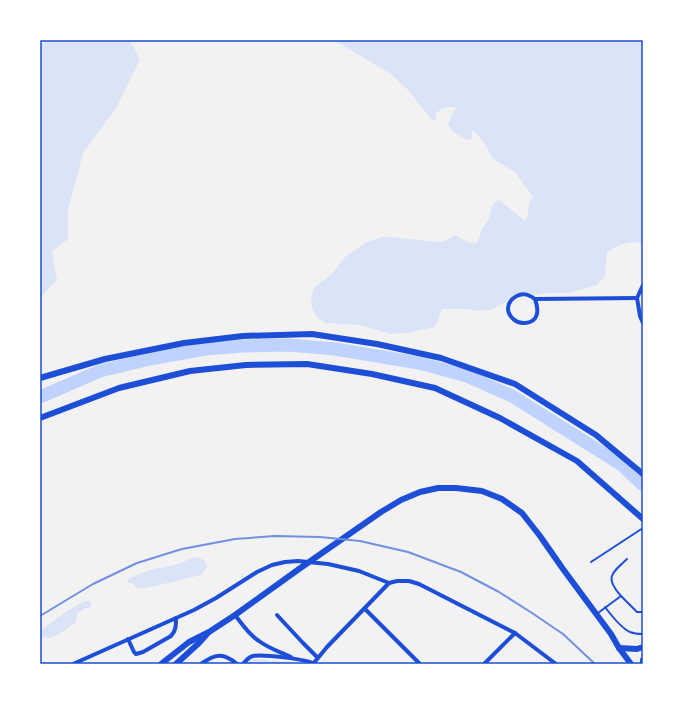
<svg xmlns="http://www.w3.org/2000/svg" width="683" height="704" font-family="Poppins,sans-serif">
<rect width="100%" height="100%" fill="#f2f2f2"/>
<g fill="#dbe4f7">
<polygon points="50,40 129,40 140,59 116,108 83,153 68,210 68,239 52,251 57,280 40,298 40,45"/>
<path d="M334,40H643V244C630,239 618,245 607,252L605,276L597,285L568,293H546L534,295L527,292L521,293L500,305L490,310L477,311L466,309H442L435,327L407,333L391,334L360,325L325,323L317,317L313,310L311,303L312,294L315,287L332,274L345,257L365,243L382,237H390L437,242L445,241L455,235L469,243H476C480,240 479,236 481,231C482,227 486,224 488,220C492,212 489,204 498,200L503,203L525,221L527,219L529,203L533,197L515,172L493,159L484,143L475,132L472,131V139L469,140C460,137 450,132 448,123L456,107C447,107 442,107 436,114V120L434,121L431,119L408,90L391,74Z"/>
<polygon points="198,557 205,561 207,567 201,575 147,588 138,588 132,583 129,583 127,581 130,578 150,570 179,564 189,559"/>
<path d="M85,601H90L92,605L89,608H85L77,614L76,622C68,627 54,641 45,637L40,639V631L70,609Z"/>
<path d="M252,658L254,659L305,664H247C247,660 249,659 252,658Z"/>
</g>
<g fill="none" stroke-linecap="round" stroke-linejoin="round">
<polyline stroke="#bfd3fe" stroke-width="13" points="40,397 100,371 150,359 205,349 243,346 289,345 335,349 419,363 467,376 512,396 622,465 629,472 643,485"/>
<g stroke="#1d4ed8" stroke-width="2">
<polyline points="591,562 643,528"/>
<polyline points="621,596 637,612 643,612"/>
<path d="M605,607C611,615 621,628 630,632C635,634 638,634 643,634"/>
<path d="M598,613L621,596C604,577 612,573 627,559"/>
</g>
<g stroke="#1d4ed8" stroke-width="4">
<polyline points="637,298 640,316 643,323"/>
<polyline points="637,298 643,285"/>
<path d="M535,299C539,310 539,322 525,323C517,324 508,317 508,308C509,298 521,291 530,296C531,296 533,298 535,299L637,298"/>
<polyline points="365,609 420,664"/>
<path d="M235,615C242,624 249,635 259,641C268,648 280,652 291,657"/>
<polyline points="277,615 303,643 318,658"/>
<path d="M128,639L134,652L136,654L143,652L171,636C176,631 176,625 176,618"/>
<polyline points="73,664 194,610 216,598 257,572 272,565 285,562 298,561 328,564 359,571 389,583 397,581 409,581 419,584 515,633 556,664"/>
<path d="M201,664C215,654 223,652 237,664"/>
<path d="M243,664C246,661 248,657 253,656C262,654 306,659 315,664"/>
<polyline points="313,664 327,647 389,583"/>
<polyline points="484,664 515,633"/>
</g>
<g stroke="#1d4ed8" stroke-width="6">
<polyline points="40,378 105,359 184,343 243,336 312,334 377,344 441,358 515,384 596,435 643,474"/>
<polyline points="40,418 119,388 190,371 246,365 307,364 372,374 435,388 500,418 577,461 643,519"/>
<polyline points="619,648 637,649 643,647"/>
<polyline points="161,664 189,642 209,632 235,615 299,569 381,512 401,500 420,492 438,488 456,488 482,491 502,499 522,513 540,536 563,569 611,634 619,648 631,664"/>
<polyline points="176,664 199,643 207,634"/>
<polyline points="643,664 643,660"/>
</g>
<polyline stroke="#7290e2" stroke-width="2" points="40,616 93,584 137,563 182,549 235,539 275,536 320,537 360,541 408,552 461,572 499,592 532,613 563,634 595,664"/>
</g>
<rect width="683" height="704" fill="none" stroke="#ffffff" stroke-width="82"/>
<rect x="41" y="41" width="601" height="622" fill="none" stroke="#1d4ed8" stroke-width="1.5"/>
</svg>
